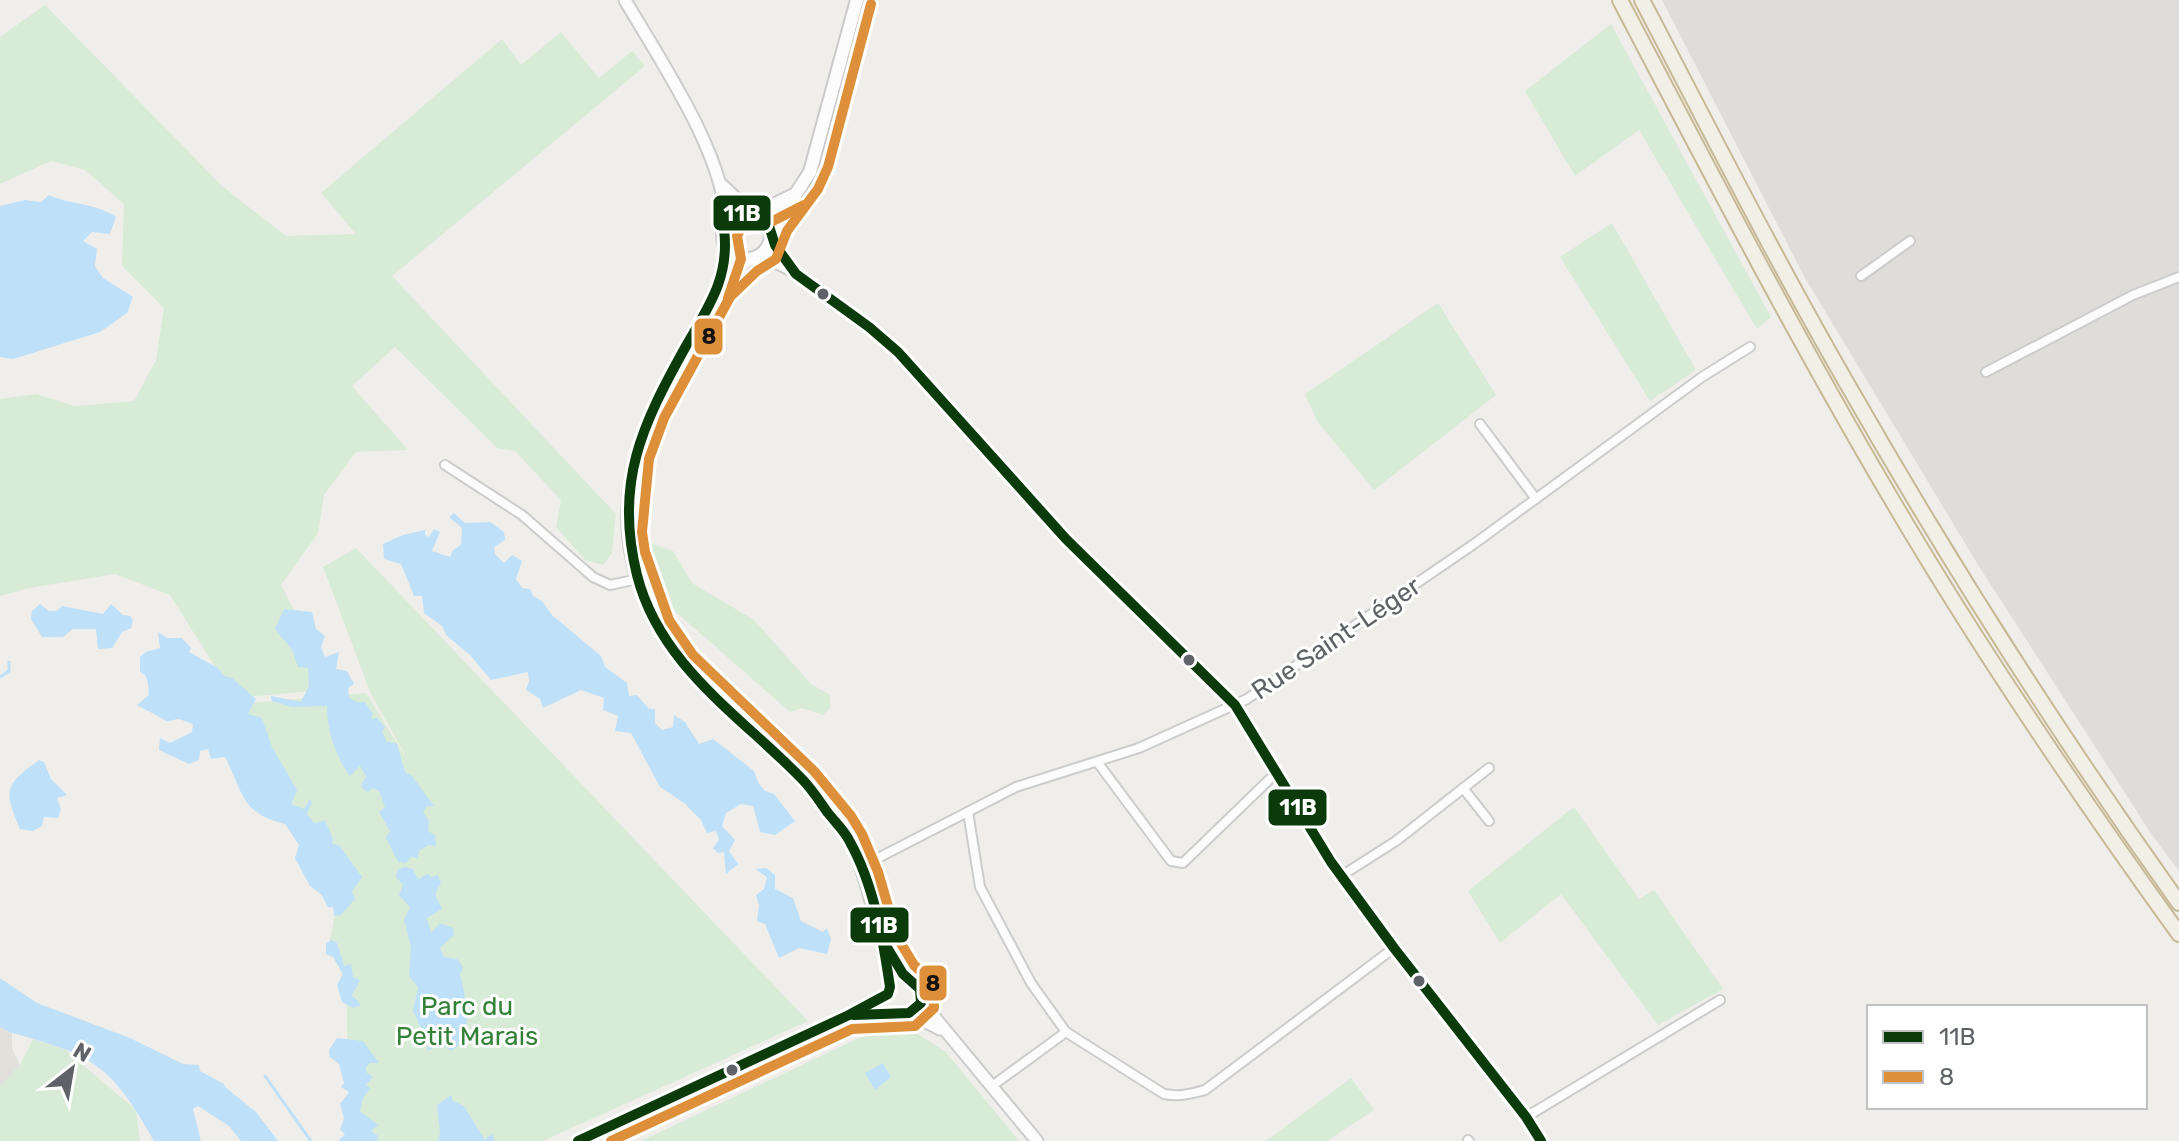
<svg xmlns="http://www.w3.org/2000/svg" width="2179" height="1141" font-family="Rubik,sans-serif">
<rect width="100%" height="100%" fill="#efeeea"/>
<polygon fill="#dfddda" points="1662,0 2179,0 2179,871 2152,835 1980,568 1805,278"/>
<polygon fill="#e2e0da" points="0,1027 12,1033 12,1048 20,1065 0,1086"/>
<g fill="#d8ebd6">
<polygon points="45,5 223,187 286,236 356,234 321,193 502,39 521,65 561,32 599,78 632,51 645,66 392,276 616,514 612,553 603,565 585,560 556,527 561,500 515,451 497,448 395,347 352,386 408,450 356,452 324,495 318,533 281,585 335,689 235,698 170,595 115,574 29,588 0,596 0,399 36,394 75,406 134,401 156,360 164,308 122,266 124,204 85,170 51,161 0,184 0,37"/>
<polygon points="1611,24 1771,317 1757,329 1639,130 1575,176 1525,91"/>
<polygon points="1612,223 1696,370 1650,401 1560,257"/>
<polygon points="1438,303 1496,395 1374,490 1317,421 1305,394"/>
<polygon points="641,540 673,551 692,583 754,620 811,684 830,695 830,708 823,715 802,708 790,712 667,604 654,582"/>
<polygon points="356,548 808,1021 543,1141 351,1141 355,1135 347,1055 347,985 329,945 341,884 215,706 366,693 410,764 371,694 323,567"/>
<polygon points="1574,807 1639,899 1654,890 1723,989 1658,1025 1561,894 1500,943 1468,891"/>
<polygon points="878,1029 911,1030 946,1052 1019,1141 641,1141"/>
<polygon points="33,1039 64,1049 136,1110 140,1141 0,1141 0,1086 20,1065"/>
<polygon points="1351,1078 1374,1110 1327,1141 1266,1141"/>
</g>
<g fill="#bfe0f9">
<path d="M49,195C71,205 96,203 116,217L110,234L92,232L83,241L97,249L95,266L103,278L133,297L127,313L100,332L13,359L0,357V206L25,200L41,202Z"/>
<polygon points="454,513 465,523 490,522 504,532 505,540 494,547 495,554 504,563 512,555 522,561 516,579 522,588 530,589 533,596 542,601 552,615 601,656 605,667 627,683 629,696 637,695 649,709 655,709 655,723 662,730 673,727 674,715 685,722 699,744 713,739 754,771 759,784 765,791 774,794 795,821 775,835 760,832 753,806 741,804 726,813 722,826 735,840 729,851 738,864 726,874 724,852 718,853 713,848 719,840 716,831 707,833 701,820 684,803 660,787 631,733 615,731 618,716 603,710 604,698 581,690 543,708 540,699 526,690 529,681 528,672 491,680 470,655 446,635 442,626 424,613 422,596 414,596 401,564 384,559 383,544 403,535 425,530 425,535 429,537 434,529 440,532 432,551 450,557 453,550 461,545 462,528 449,517"/>
<polygon points="40,604 49,611 57,611 62,606 103,614 111,604 123,615 130,616 133,620 131,628 122,632 112,648 98,649 96,629 73,629 63,637 42,637 31,619 32,611"/>
<path d="M284,609L312,612L316,629L325,636L321,647L325,657L339,652L336,669L347,671L354,684L348,688L349,698L357,702H365L373,714L371,719L377,718L385,727L382,731L386,741L397,744L405,772L411,775L434,806H427L423,812L429,821L428,831L435,835L436,846L429,845L420,850L417,858L411,857L406,863L398,862L386,838L390,831L379,812L385,807L379,791L373,788L367,792L361,786L366,776L360,766L350,776C335,756 327,731 327,706L292,707L272,701L271,696L301,702L309,686L308,668L298,667L292,650L275,629Z"/>
<path d="M158,632L167,638H182L191,648L189,652L218,668L224,676L232,678L256,699L248,714L262,718L272,747L297,790L291,804L304,809L310,799L312,802L307,814L314,823L325,820L333,839L332,844L339,845L362,877L352,891L355,899L341,915L334,916L333,907H328L321,894L310,886L295,858L299,845L285,824C240,813 244,793 225,757L211,759L208,749L200,751L199,760L189,764L159,750L160,738L170,743L192,732L193,724L179,719L167,721L137,705L149,695C148,686 149,675 140,672V657L146,652L160,648Z"/>
<path d="M39,760L44,762L51,779L67,795L57,798L61,809L58,818L44,817L42,826L33,831L20,829C3,789 5,785 39,760Z"/>
<path d="M405,867L413,869L418,879L428,874L432,877L438,875L441,883L435,894L442,909L427,918L431,933L440,923L453,928L454,935L440,948L444,957L457,959L463,967L460,974C464,988 472,1031 462,1043C459,1046 455,1048 452,1051L441,1045L427,1051L429,1037H425L413,1011L418,987L409,976L411,947L404,920L410,907L399,895L403,885L396,877L398,869Z"/>
<polygon points="766,868 775,875 775,889 793,898 801,921 823,932 827,928 831,939 827,954 799,948 779,958 765,924 757,921 759,905 756,895 764,889 767,877 755,869"/>
<polygon points="331,940 337,943 344,966 351,964 353,977 360,980 352,995 361,1005 353,1008 342,1002 337,985 343,974 333,957 326,954 326,944"/>
<path d="M0,978L37,1003L130,1038L183,1064L199,1065L200,1071L224,1084L225,1087L256,1112L278,1141H241L229,1126L198,1106L193,1109L201,1141H154C112,1066 94,1055 12,1033L0,1027Z"/>
<polygon points="337,1038 363,1041 379,1063 370,1063 366,1067 367,1073 373,1077 366,1085 370,1088 363,1098 360,1111 378,1125 371,1131 378,1136 377,1141 338,1141 345,1134 340,1130 344,1118 340,1104 349,1092 341,1087 344,1083 339,1064 330,1057 329,1050"/>
<polygon points="883,1063 891,1077 875,1090 865,1073"/>
<polygon points="451,1095 453,1101 464,1106 485,1140 492,1134 495,1141 438,1141 440,1133 437,1105"/>
</g>
<g fill="none" stroke-linecap="round" stroke-linejoin="round">
<g stroke="#bfe0f9" stroke-width="3">
<polyline points="0,677 9,671 9,662"/>
<polyline points="265,1076 311,1141"/>
</g>
<g stroke="#cbcccc" stroke-width="12">
<g id="minor">
<polyline points="771,237 793,270"/>
<polyline points="752,259 774,263 796,274 885,340 1066,539 1235,705 1331,862 1394,948 1526,1117 1541,1141"/>
<polyline points="1861,276 1910,241"/>
<polyline points="1986,372 2133,295 2179,277"/>
<polyline points="1480,424 1536,499"/>
<polyline points="445,465 522,515 593,577 610,585 638,579"/>
<polyline points="1098,763 1171,861 1183,863 1276,773"/>
<polyline points="1463,788 1489,821"/>
<polyline points="968,812 980,887 1031,983 1066,1032 992,1086"/>
<polyline points="1341,876 1396,841 1489,768"/>
<polyline points="865,877 878,858 1016,787 1139,748 1247,699 1474,544 1702,377 1750,347"/>
<path d="M1066,1032L1164,1094C1179,1097 1190,1094 1205,1090L1394,948"/>
<polyline points="1526,1117 1720,1000"/>
<polyline points="1468,1140 1469,1141"/>
</g>
</g>
<g stroke="#cbcccc" stroke-width="15">
<g id="tertiary">
<path d="M625,0C659,59 726,156 726,224"/>
<polyline points="722,185 749,211"/>
<path d="M726,246C731,273 711,302 698,324C658,397 613,471 632,558C662,691 772,724 841,826C860,854 866,884 875,916C882,940 888,962 890,987"/>
<polyline points="719,287 749,259"/>
<polyline points="888,950 903,974 917,985 931,1013 1037,1141"/>
<polyline points="854,1015 909,1013 940,1029"/>
<polyline points="578,1141 849,1015 888,994"/>
</g>
</g>
<g stroke="#cacacb" stroke-width="16">
<g id="secondary">
<circle cx="747" cy="235" r="24"/>
<polyline points="757,213 794,195"/>
<polyline points="771,232 810,172 857,0"/>
</g>
</g>
<g stroke="#c8b996" stroke-width="18">
<g id="trunk">
<path d="M1620,0C1708,168 1795,336 1892,500C1980,650 2078,794 2179,934"/>
<path d="M1642,0C1711,132 1778,265 1853,394C1953,569 2062,739 2179,903"/>
</g>
</g>
<use href="#minor" stroke="#fdfcfc" stroke-width="8"/>
<use href="#tertiary" stroke="#fdfcfc" stroke-width="11"/>
<use href="#secondary" stroke="#fdfcfc" stroke-width="12"/>
<use href="#trunk" stroke="#f2f0e6" stroke-width="14"/>
<g stroke="#fff" stroke-width="16">
<g id="bus-1">
<polyline points="854,1015 909,1013 921,1003 920,989 903,974 885,944"/>
<path d="M578,1141L849,1015L888,994L890,987C883,939 874,885 850,842C845,831 835,822 828,813C820,802 812,789 802,779C741,716 660,666 637,575C614,483 642,425 686,346C709,306 730,277 724,229L733,216L749,211L762,216L768,223L775,245L796,274L869,327L898,352L1066,539L1235,705L1331,862L1394,948L1526,1117L1541,1141"/>
</g>
</g>
<g stroke="#fff" stroke-width="16">
<g id="bus-2">
<polyline points="728,298 741,259 737,236 741,228 767,224 804,205"/>
<polyline points="611,1141 852,1029 915,1026 934,1008 933,983 914,965 897,937 878,872 862,834 851,816 814,771 693,655 669,620 645,552 642,532 649,459 664,418 730,297 757,271 776,259 787,231 818,189 828,167 871,4"/>
</g>
</g>
<use href="#bus-1" stroke="#0b3b0b" stroke-width="10"/>
<use href="#bus-2" stroke="#de8f3a" stroke-width="10"/>
</g>
<g fill="#5f6368" stroke="#fff" stroke-width="3">
<circle cx="823" cy="294" r="7"/>
<circle cx="1189" cy="660" r="7"/>
<circle cx="1419" cy="981" r="7"/>
<circle cx="732" cy="1070" r="7"/>
</g>
<g text-anchor="middle" stroke-width="6" stroke-linejoin="round" paint-order="stroke">
<g font-size="26" fill="#5f6368" stroke="#fff">
<text transform="translate(1336 638) rotate(-34)" y="9">Rue Saint-Léger</text>
</g>
<g font-size="26" fill="#348238" stroke="#fff">
<text x="467" y="1015">Parc du<tspan x="467" dy="30">Petit Marais</tspan></text>
</g>
</g>
<g stroke="#fff" stroke-width="3">
<rect x="712" y="194" width="60" height="38" rx="8" fill="#0b3b0b"/>
<rect x="693" y="317" width="31" height="39" rx="8" fill="#de8f3a"/>
<rect x="1267" y="788" width="61" height="39" rx="8" fill="#0b3b0b"/>
<rect x="849" y="906" width="61" height="38" rx="8" fill="#0b3b0b"/>
<rect x="918" y="964" width="30" height="38" rx="8" fill="#de8f3a"/>
</g>
<g font-size="22" text-anchor="middle" font-weight="bold" fill="#fff">
<text x="742" y="221">11B</text>
<text x="1298" y="815">11B</text>
<text x="879" y="933">11B</text>
</g>
<g font-size="22" text-anchor="middle" font-weight="bold" fill="#111">
<text x="709" y="344">8</text>
<text x="933" y="991">8</text>
</g>
<rect x="1867" y="1005" width="280" height="104" fill="#ffffff" stroke="#bfc1c3" stroke-width="2"/>
<rect x="1883" y="1031" width="40" height="12" fill="#0b3b0b" stroke="#bfc1c3" stroke-width="2"/>
<text x="1939" y="1045" font-size="24" fill="#5f6368">11B</text>
<rect x="1883" y="1071" width="40" height="12" fill="#de8f3a" stroke="#bfc1c3" stroke-width="2"/>
<text x="1939" y="1085" font-size="24" fill="#5f6368">8</text>
<g transform="translate(72 1069) rotate(31)" stroke="#ffffff" stroke-width="6" paint-order="stroke">
<path d="M0-6L14 30L0 20L-14 30Z" fill="#5f6368"/>
<text y="-12" font-size="22" font-weight="bold" text-anchor="middle" fill="#5f6368">N</text>
</g>
</svg>
